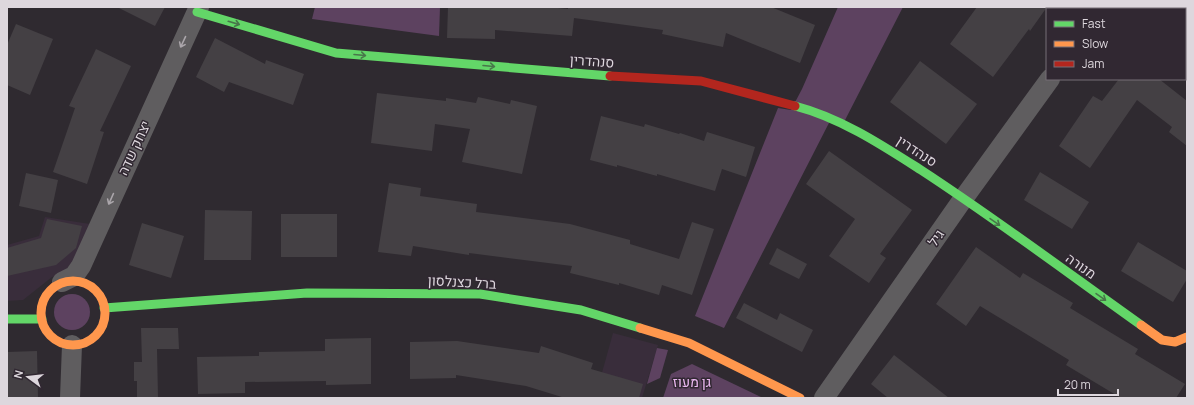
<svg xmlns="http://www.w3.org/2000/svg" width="1194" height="405" font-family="Manrope,Heebo,sans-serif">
<rect width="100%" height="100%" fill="#2f2a30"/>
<g fill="#392d3b">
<polygon points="45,217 90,224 83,249 61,276 52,277 23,300 7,301 7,245 39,236"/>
<polygon points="613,333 658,345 642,398 595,398"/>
</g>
<g fill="#5d4260">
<polygon points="315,7 440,7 439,36 312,19"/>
<polygon points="838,7 903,7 843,124 831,119 724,328 695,316 778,108 791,110 802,89"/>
<circle cx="72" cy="312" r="18"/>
<polygon points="657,348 668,350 660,378 647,384"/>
<polygon points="692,364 763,398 663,398 671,374"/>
</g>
<g fill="#444044">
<polygon points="117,7 165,7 155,26"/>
<polygon points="448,7 548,7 568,9 568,7 771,7 815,25 800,63 726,33 723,47 662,34 663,30 574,18 572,36 495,30 495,39 447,38"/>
<polygon points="977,7 1047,7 1030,31 1029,29 993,77 950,44"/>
<polygon points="16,24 53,39 30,95 7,85 7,45"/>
<polygon points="215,38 265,64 266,60 304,74 293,105 229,82 224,92 196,77"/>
<polygon points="96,49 131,66 100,131 104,132 87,184 53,172 75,108 69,106"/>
<polygon points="920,61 977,104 946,144 890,102"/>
<polygon points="1119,79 1159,79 1187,101 1187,146 1169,132 1172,127 1137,100 1090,168 1059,146 1093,96 1102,101"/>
<polygon points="377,93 446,101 446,98 476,103 478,97 510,104 511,100 537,106 522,174 462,162 470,129 435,124 432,151 371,143"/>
<polygon points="601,116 644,127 645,124 679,134 680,133 704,141 707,132 755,147 746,177 722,169 715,191 657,174 657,176 617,165 617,167 590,160"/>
<polygon points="829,151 912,210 880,254 886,258 869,283 829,256 855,219 806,184"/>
<polygon points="1040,172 1089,202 1072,229 1024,200"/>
<polygon points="26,173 58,180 51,213 19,206"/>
<polygon points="389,183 421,188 420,196 477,204 476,212 570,224 630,240 630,244 679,259 692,222 714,229 692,295 662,285 659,295 619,283 619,285 570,273 572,266 469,253 469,255 413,246 411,256 378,252"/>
<polygon points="205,210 252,211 251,260 204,260"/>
<rect x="281" y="214" width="56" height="43"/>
<polygon points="47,219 82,226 76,248 56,265 7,276 7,248 41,238"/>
<polygon points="142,223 184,236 171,278 129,265"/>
<polygon points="1138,242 1187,271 1187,279 1173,302 1121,271"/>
<polygon points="976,247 1020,278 1023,273 1073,303 1070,308 1138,349 1135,354 1185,384 1176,398 1121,398 1066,365 1069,360 980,306 966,326 936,304"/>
<polygon points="777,248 807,264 799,279 769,264"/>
<polygon points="744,303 777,320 780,313 813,330 802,352 736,318"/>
<polygon points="141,328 178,328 179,349 157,349 158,398 137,398 137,381 134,381 134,362 142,362"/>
<polygon points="371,338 371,384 326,385 326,381 245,382 245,393 198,394 197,357 259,356 259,352 325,351 325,339"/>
<polygon points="457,341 539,353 541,346 593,363 591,369 643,384 639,398 565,398 526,386 456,375 456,378 410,379 410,342"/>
<polygon points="37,351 38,398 7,398 7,352"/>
<polygon points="894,355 949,398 888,398 871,384"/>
</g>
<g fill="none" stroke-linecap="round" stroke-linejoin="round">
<g stroke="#5f5d5f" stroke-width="20">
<polyline points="1101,9 1102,7"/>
<polyline points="62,282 74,276 81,266 199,7"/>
<polyline points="70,398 72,345"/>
<polyline points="824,398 963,199 1050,79"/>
</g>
<g stroke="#63d668" stroke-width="9">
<polyline points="197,12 336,53 610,76"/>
<path d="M795,106C841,118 882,145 921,170C996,219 1068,273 1141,325"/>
<polyline points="104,308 307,293 480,294 581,310 640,328"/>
<polyline points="7,319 42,319"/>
</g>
<g stroke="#ff974d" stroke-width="9">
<circle cx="73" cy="313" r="32"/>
<polyline points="1141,325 1162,340 1175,342 1187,337"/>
<polyline points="640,328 689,343 800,398"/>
</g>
<polyline stroke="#b3261e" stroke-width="9" points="610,76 701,81 795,106"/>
</g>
<defs><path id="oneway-shaft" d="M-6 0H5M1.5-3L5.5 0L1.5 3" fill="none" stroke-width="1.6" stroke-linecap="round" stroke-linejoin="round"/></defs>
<g stroke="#48764a">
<use href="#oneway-shaft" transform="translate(234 23) rotate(16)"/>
<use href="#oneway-shaft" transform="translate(360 55) rotate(5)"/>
<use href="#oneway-shaft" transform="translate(489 66) rotate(5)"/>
<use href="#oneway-shaft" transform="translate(995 222) rotate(35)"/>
<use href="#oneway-shaft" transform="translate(1101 297) rotate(35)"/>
</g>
<g stroke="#aba6ab">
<use href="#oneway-shaft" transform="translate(183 42) rotate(115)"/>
<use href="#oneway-shaft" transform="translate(111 199) rotate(114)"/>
</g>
<g text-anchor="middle" stroke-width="3" stroke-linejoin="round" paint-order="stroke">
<g font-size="14" fill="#ddd7dd" stroke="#312832">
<text transform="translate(592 61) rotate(4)" y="5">סנהדרין</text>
<text transform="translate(134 148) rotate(-65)" y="5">יצחק שדה</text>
<text transform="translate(917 151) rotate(33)" y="5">סנהדרין</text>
<text transform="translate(936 238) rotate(-55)" y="5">גיל</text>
<text transform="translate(1081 266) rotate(35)" y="5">מנורה</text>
<text transform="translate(462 282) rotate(3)" y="5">ברל כצנלסון</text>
</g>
<g font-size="14" fill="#ecb9f2" stroke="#312832">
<text x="692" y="387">גן מעוז</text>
</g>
</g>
<rect width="1194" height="405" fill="none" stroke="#ddd7dd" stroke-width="16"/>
<rect x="1046" y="8" width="140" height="72" fill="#312832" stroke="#766e76"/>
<rect x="1054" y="21" width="20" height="6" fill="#63d668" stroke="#766e76"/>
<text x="1082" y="28" font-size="12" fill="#ddd7dd">Fast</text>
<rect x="1054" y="41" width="20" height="6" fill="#ff974d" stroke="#766e76"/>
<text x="1082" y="48" font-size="12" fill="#ddd7dd">Slow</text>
<rect x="1054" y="61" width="20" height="6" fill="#b3261e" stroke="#766e76"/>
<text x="1082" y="68" font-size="12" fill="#ddd7dd">Jam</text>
<g transform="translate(28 377) rotate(285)" stroke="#312832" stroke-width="3" paint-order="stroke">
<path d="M0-3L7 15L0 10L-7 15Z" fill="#ddd7dd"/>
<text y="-6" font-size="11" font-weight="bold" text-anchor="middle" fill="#ddd7dd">N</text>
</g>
<path d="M1058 389v6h60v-6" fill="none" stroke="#ddd7dd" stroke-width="2"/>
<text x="1064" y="389" font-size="12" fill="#ddd7dd" stroke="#312832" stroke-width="3" paint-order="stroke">20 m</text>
</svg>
